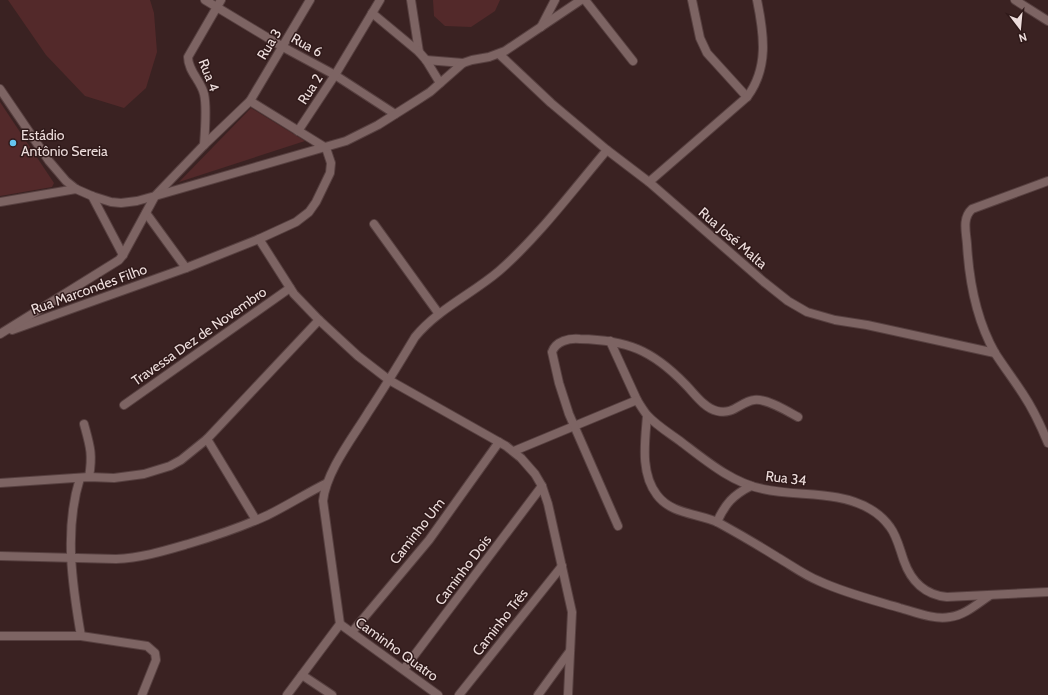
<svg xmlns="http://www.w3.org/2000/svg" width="1048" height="695" font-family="Cabin,sans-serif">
<rect width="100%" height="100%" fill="#3a2222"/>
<g fill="#53292a">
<polygon points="8,0 150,0 154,13 157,52 146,88 124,108 85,96 46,55"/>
<polygon points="433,0 500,0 495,11 471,27 445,26 434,16"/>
<polygon points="0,102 54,183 52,187 0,196"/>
<polygon points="251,108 305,141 179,182"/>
</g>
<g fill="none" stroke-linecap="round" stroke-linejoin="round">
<g stroke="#574040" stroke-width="10">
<g id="street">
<polyline points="205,0 283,47 335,75 395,114"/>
<polyline points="411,0 419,52"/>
<polyline points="585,0 633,61"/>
<polyline points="692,0 700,38 707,53 747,97"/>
<polyline points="1015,0 1048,21"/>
<polyline points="372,13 419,52 426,60 440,83"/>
<polyline points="541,27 555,0"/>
<polyline points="499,54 551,103 607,150 649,182 764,282 788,301 807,312 835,320 867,325 995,353"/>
<polyline points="426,60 463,63"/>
<polyline points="0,89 49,161 66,181 76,189 92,196 111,202 121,203 137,201 155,196 204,145 250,101 310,0"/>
<polyline points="250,101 326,148"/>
<polyline points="298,131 335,75 380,0"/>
<path d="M204,145C205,132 207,106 204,94C201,81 188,71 188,57L221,0"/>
<path d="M1048,181L972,209C962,218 966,232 967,244C969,280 977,321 995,353C1004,367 1014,380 1023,394C1033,409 1041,426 1048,443"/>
<path d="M649,182L747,97C769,68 764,34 757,0"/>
<polyline points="92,196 123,255"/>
<polyline points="0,202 76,189"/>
<polyline points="146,213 186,268"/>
<polyline points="374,224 439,314"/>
<polyline points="259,239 294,294 319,320 358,356 389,380 506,446 521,458 535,474 542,486 548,504 572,612 568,695"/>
<polyline points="12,330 186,268 259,239 296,222 309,212 316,202 330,173 331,163 326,148"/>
<polyline points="0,334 119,260 123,255 155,196 346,141 378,125 416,101 430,92 463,63 472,60 489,57 505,51 581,0"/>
<polyline points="610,341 637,400"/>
<polyline points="124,405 290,288"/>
<path d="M647,416C645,442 640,473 657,495C672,515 699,513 719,523C739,534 758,545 777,557C791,565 804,575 819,581C845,593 873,600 900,608C915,612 934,620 950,617C965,615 977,604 989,596"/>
<path d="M84,424C90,446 93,454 89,477"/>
<polyline points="207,439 256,520"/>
<path d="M514,451L637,400C640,405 643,410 647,415C656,425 669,433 680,441C705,460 732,483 763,489C798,497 838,490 870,509C877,513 885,520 890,527C897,536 900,550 904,561C911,581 925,595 947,597L1048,592"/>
<path d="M80,478C64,529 72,584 81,636"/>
<polyline points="0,483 89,477 114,478 144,474 170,466 181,460 207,439 319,320"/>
<path d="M717,522C725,504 733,495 751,486"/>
<path d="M618,526L569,414L559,383L552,352C556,341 569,338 580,339C627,340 652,350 685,384C694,393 704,408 717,411C734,415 740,402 754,400C766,398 787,411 798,417"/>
<path d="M0,556L116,559C141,558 164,551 188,544C215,536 242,527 268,515C288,505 307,493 327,483"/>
<polyline points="340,624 438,695"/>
<polyline points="352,632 429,540 499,442"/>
<polyline points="0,636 81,636 147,646 155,653 156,660 142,695"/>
<polyline points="404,669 542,486"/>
<polyline points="302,675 332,695"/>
<path d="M287,695L340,624L323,501C326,471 354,436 369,411C385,387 400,362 415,337C438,309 472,294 499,271C539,236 573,190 607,150"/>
<polyline points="459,695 562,566"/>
<polyline points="538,695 570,651"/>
</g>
</g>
<use href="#street" stroke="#7d6463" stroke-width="8"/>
</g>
<circle fill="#65c5ef" stroke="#2f1919" stroke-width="1.5" cx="13" cy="143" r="4"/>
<g text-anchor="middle" stroke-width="3" stroke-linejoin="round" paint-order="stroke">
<g font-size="14" fill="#eddddc" stroke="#2f1919">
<text transform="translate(269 44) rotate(-59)" y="5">Rua 3</text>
<text transform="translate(307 45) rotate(29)" y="5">Rua 6</text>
<text transform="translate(209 75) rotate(69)" y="5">Rua 4</text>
<text transform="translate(310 89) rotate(-57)" y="5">Rua 2</text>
<text transform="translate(733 238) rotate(41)" y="5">Rua José Malta</text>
<text transform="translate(89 289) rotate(-20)" y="5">Rua Marcondes Filho</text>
<text transform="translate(199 336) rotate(-35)" y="5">Travessa Dez de Novembro</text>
<text transform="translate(786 478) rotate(7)" y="5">Rua 34</text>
<text transform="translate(417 531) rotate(-52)" y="5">Caminho Um</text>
<text transform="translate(463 570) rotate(-53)" y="5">Caminho Dois</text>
<text transform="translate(500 622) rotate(-52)" y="5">Caminho Três</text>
<text transform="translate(397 649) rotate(36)" y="5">Caminho Quatro</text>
</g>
<g font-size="14" fill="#eddddc" stroke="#2f1919" text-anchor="start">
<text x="21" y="140">Estádio<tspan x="21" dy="16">Antônio Sereia</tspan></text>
</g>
</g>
<g transform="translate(1020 28) rotate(164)" stroke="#2f1919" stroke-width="3" paint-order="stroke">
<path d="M0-3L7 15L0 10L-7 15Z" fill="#eddddc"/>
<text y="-6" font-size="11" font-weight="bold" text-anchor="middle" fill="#eddddc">N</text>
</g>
</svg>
